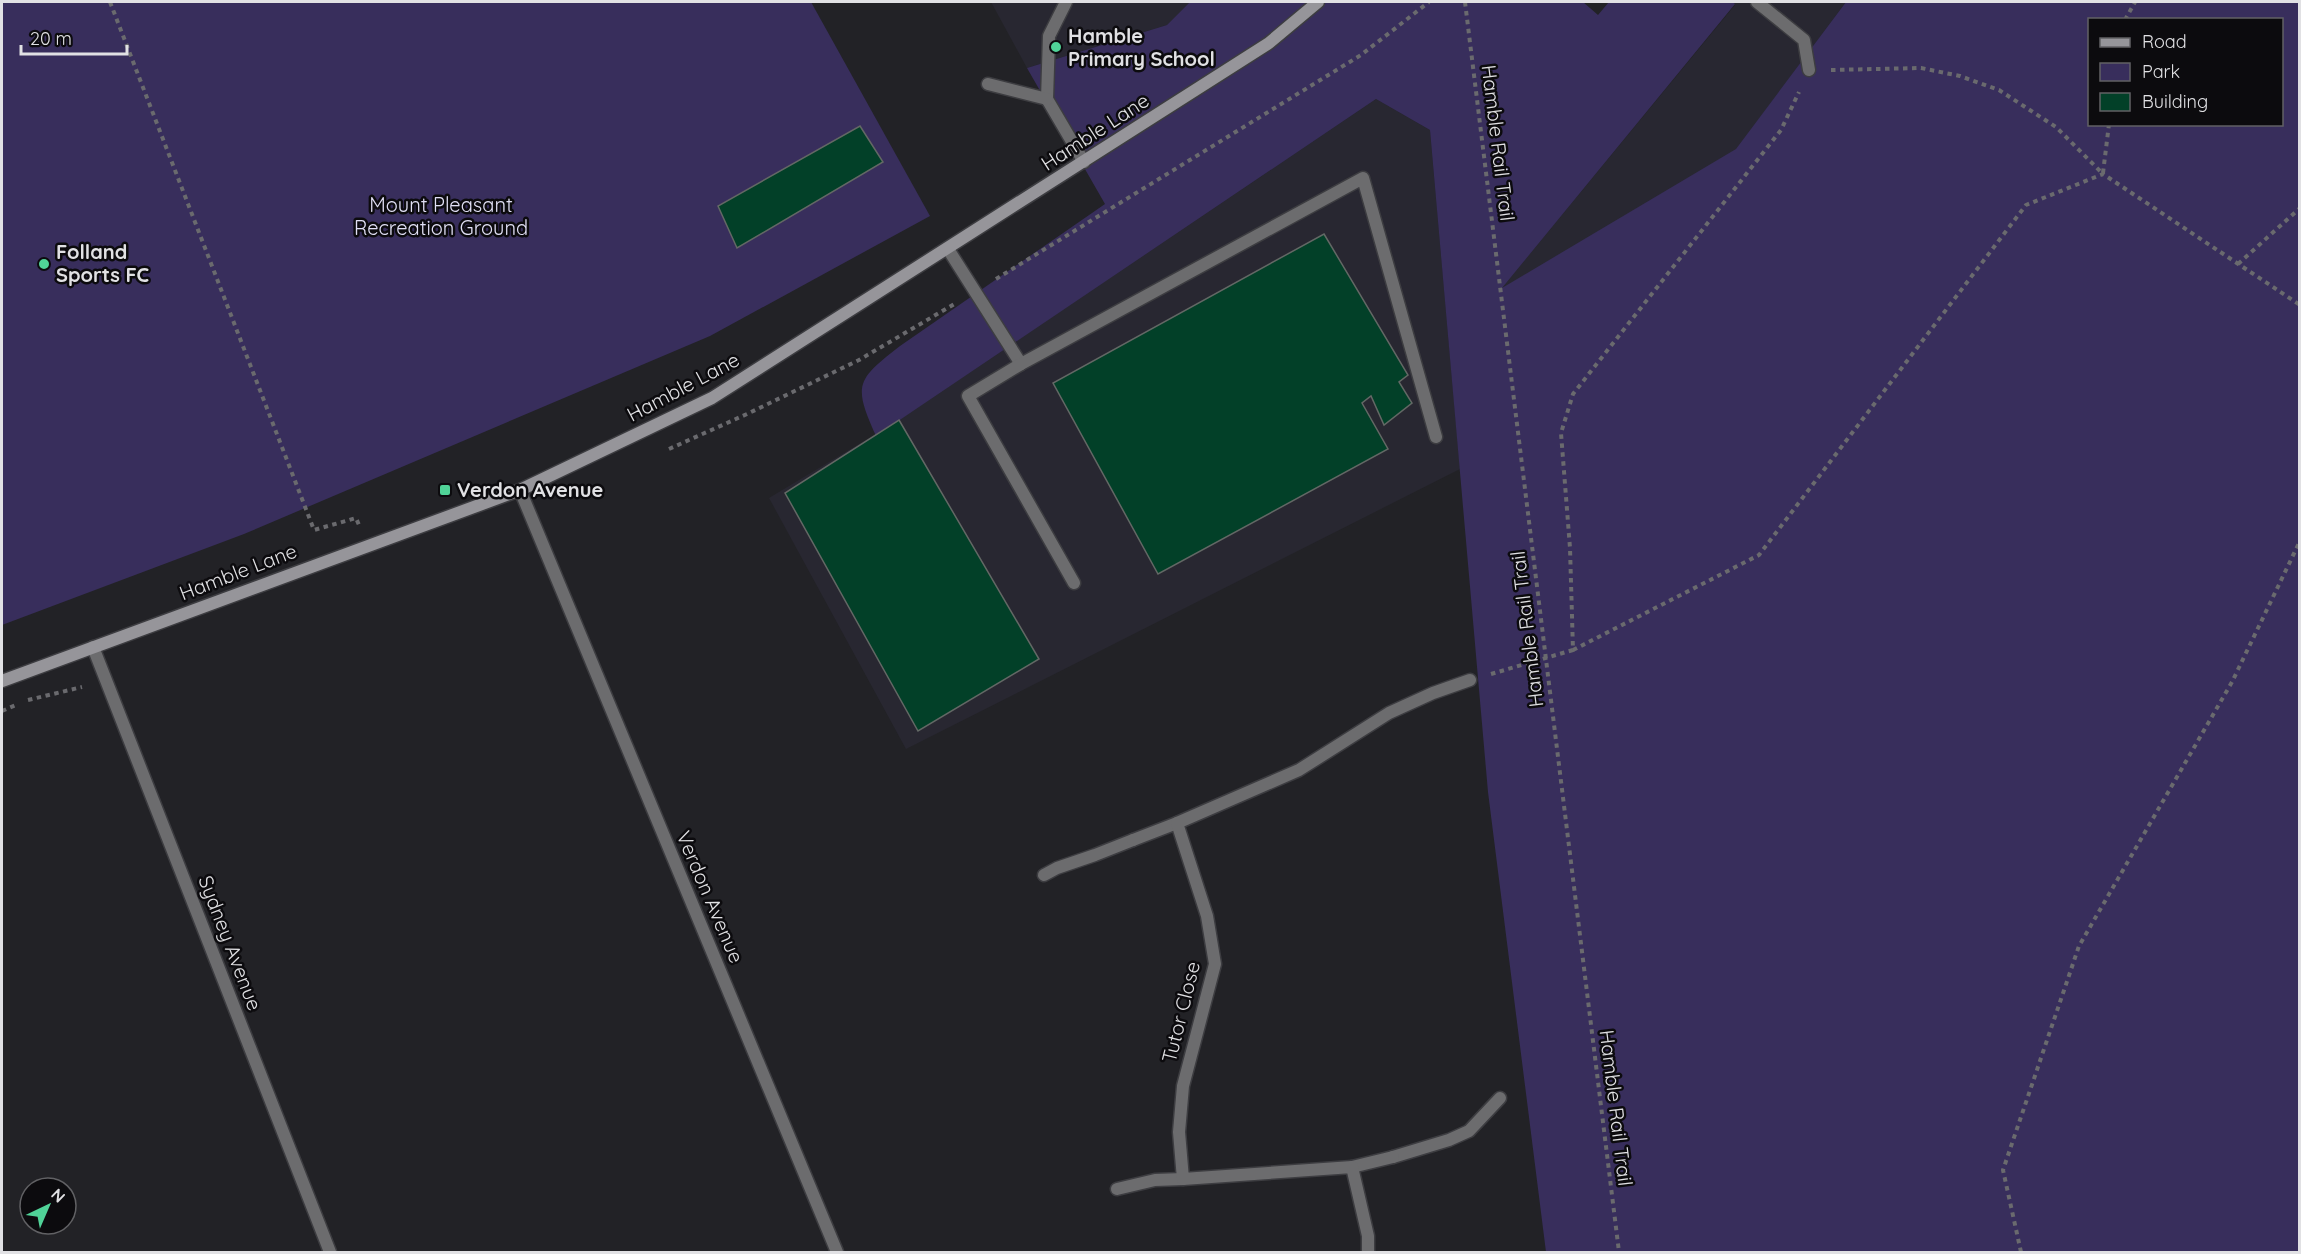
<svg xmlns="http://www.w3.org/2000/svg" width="2301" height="1254" font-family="Quicksand,sans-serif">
<rect width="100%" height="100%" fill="#222226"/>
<g fill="#282731">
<polygon points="991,2 1190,2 1167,25 1027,68"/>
<polygon points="1732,2 1846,2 1578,362 1500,290 1735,5"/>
<polygon points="1376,99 1430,130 1460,469 906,749 769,498 899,420"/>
</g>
<g fill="#382e5c" fill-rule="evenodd">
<polygon points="2,2 811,2 930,216 710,336 244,534 2,625"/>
<path d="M1190,2H1583L1598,15L1609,2H1732L1735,4L1502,288L1736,149L1846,2H2299V1252H1546L1488,792L1430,130L1376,99L876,436C853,385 856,380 900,346L1105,204L1027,68L1167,25ZM2090,20H2282V124H2090Z"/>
</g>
<g fill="#024028" stroke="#636865" stroke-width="1.5">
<polygon points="860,126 883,162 737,248 718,206"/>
<polygon points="1324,234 1408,375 1399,382 1412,403 1384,425 1371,396 1362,403 1388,449 1158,574 1053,383"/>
<polygon points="899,420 1039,659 918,731 785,493"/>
</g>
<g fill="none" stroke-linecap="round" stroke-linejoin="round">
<g stroke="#3d3d41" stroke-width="15">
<g id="service">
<polyline points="1066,2 1049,36 1047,99 1084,162"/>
<polyline points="1757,2 1804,40 1809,70"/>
<polyline points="988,84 1047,99"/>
<polyline points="948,249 1021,364"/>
<polyline points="1074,583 968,396 1021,364 1363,178 1436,437"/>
<polyline points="1044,875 1057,868 1095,855 1133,840"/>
<polyline points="1393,1157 1449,1140 1469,1131 1500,1098"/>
</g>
</g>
<g stroke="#3d3d41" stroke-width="15">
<g id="minor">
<polyline points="520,490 837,1252"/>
<polyline points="93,647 330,1252"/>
<polyline points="1133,840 1177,823"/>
<polyline points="1352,1167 1393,1157"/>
<polyline points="1117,1189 1155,1180 1183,1179"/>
<polyline points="1368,1252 1368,1236 1352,1167 1183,1179 1179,1132 1183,1086 1215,964 1207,916 1177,823 1299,770 1389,713 1433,693 1470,680"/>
</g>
</g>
<g stroke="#3d3d41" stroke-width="15">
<polyline id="secondary" points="2,681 520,490 712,398 1269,43 1318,2"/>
</g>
<g stroke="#6a6a6e" stroke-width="4" stroke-dasharray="4.5 4.5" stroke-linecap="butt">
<polyline points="110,2 314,530 356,518 359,525"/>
<polyline points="1465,2 1619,1252"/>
<polyline points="2125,20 2135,2"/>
<polyline points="1831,70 1921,68 1960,76 1999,90 2056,127 2103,174"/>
<polyline points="2103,173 2109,124"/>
<polyline points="2238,264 2300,208"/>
<polyline points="996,279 1361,55 1429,2"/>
<polyline points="669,449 747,414 859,360 956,303"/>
<polyline points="1573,650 1759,555 2026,205 2103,174 2300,305"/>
<polyline points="1491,674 1573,650 1570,548 1561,433 1573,394 1781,130 1799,92"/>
<polyline points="28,700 82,687"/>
<polyline points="2,711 16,705"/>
<polyline points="2021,1252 2003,1170 2079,946 2232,682 2300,541"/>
</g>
<use href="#service" stroke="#6c6c6e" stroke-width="12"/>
<use href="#minor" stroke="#6c6c6e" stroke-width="12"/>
<use href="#secondary" stroke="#96959a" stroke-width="12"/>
</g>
<g fill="#50d398" stroke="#0c0b0e" stroke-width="2">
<circle cx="1056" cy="47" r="6"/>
<circle cx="44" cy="264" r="6"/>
<rect x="439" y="484" width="12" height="12" rx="3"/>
</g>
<g text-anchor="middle" stroke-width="5" stroke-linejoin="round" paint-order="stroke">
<g font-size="20" font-weight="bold" fill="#e1e1e4" stroke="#0c0b0e" text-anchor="start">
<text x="1068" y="43">Hamble<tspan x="1068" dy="23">Primary School</tspan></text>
<text x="56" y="259">Folland<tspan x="56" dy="23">Sports FC</tspan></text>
<text x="457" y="497">Verdon Avenue</text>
</g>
<g font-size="20" fill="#e1e1e4" stroke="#0c0b0e">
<text transform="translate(1095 132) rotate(-33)" y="7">Hamble Lane</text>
<text transform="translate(1498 143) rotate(83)" y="7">Hamble Rail Trail</text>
<text transform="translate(683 387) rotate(-28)" y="7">Hamble Lane</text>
<text transform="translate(238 572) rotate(-21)" y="7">Hamble Lane</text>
<text transform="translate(1527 629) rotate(-97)" y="7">Hamble Rail Trail</text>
<text transform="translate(710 897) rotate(67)" y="7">Verdon Avenue</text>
<text transform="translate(230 943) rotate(69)" y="7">Sydney Avenue</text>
<text transform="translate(1181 1012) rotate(-76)" y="7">Tutor Close</text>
<text transform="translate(1616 1108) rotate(83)" y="7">Hamble Rail Trail</text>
</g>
<g font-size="20" fill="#e2e0f6" stroke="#0c0b0e">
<text x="441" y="212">Mount Pleasant<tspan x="441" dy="23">Recreation Ground</tspan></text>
</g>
</g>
<rect width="2301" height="1254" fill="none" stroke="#e1e1e4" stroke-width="6"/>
<rect x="2088" y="18" width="195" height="108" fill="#0c0b0e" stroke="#616164" stroke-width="1.5"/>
<rect x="2100" y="38" width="30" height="9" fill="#96959a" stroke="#616164" stroke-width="1.5"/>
<text x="2142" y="48" font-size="18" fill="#e1e1e4">Road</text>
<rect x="2100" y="63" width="30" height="18" fill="#382e5c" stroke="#616164" stroke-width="1.5"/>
<text x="2142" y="78" font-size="18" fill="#e1e1e4">Park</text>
<rect x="2100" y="93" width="30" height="18" fill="#024028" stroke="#616164" stroke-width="1.5"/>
<text x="2142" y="108" font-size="18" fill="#e1e1e4">Building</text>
<g transform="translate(48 1206) rotate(44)"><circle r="28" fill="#0c0b0e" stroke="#616164" stroke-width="1.5"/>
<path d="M0-4.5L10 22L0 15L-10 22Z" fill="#50d398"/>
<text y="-9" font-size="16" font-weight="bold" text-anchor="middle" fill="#e1e1e4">N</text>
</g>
<path d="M21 45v9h106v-9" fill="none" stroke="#e1e1e4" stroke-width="3"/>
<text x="30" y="45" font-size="18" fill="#e1e1e4" stroke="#0c0b0e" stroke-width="4.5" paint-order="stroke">20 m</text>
</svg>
